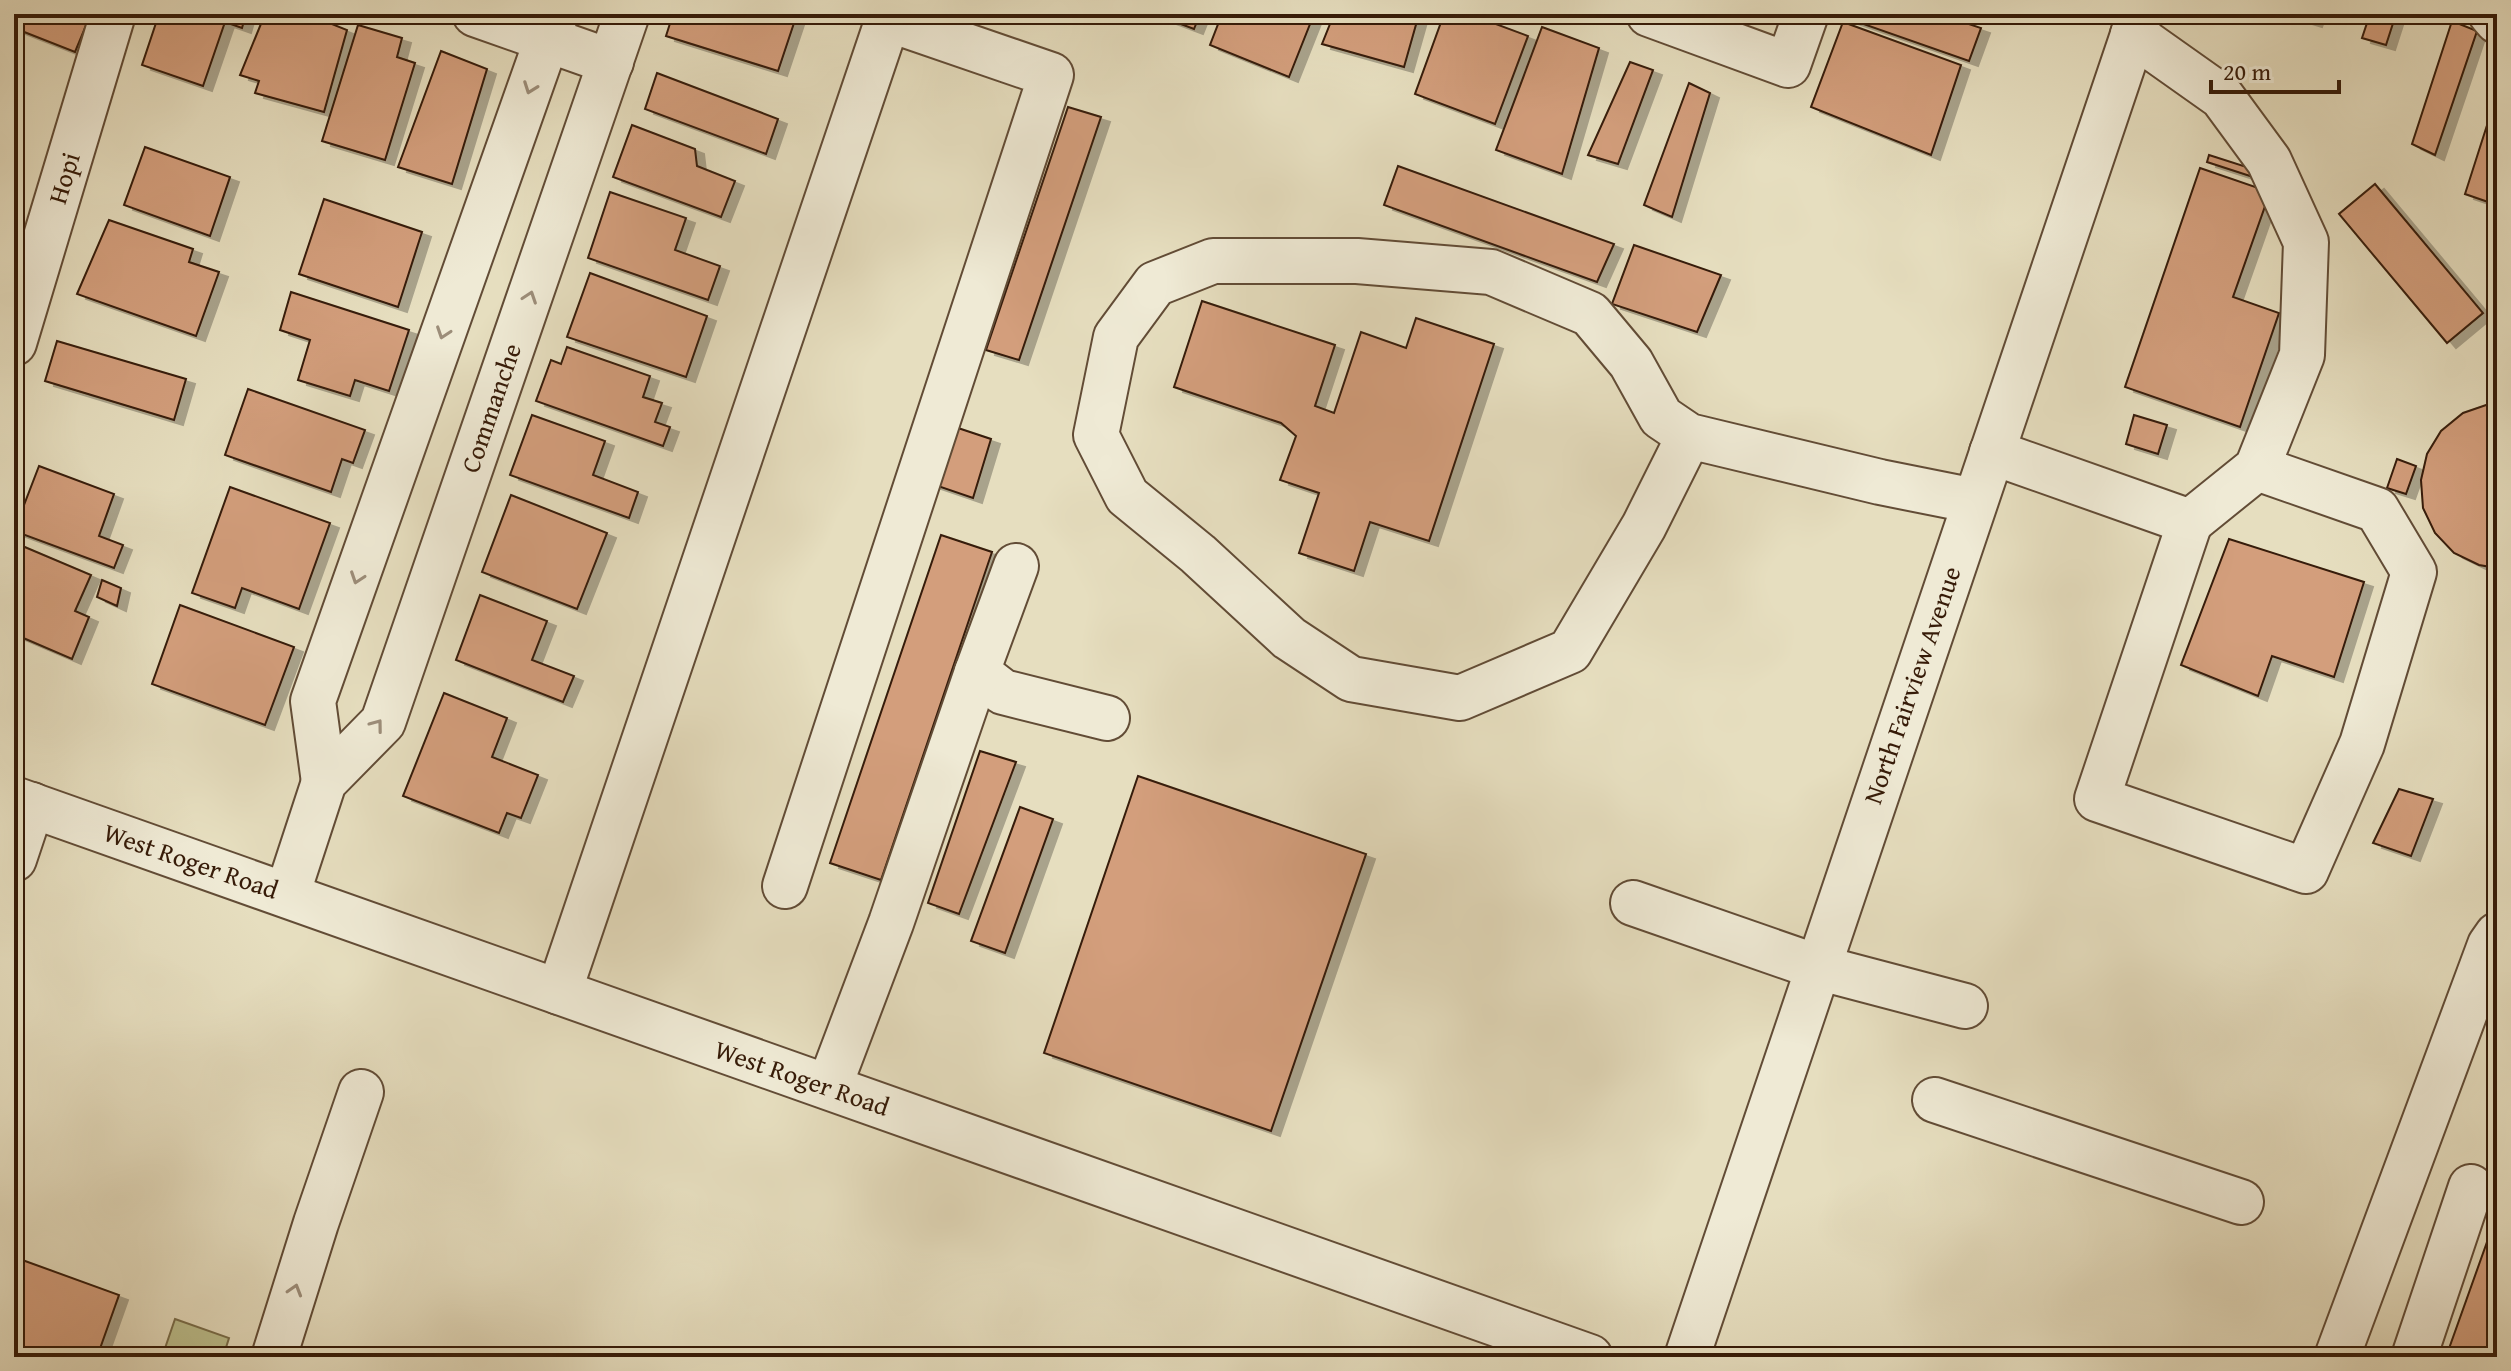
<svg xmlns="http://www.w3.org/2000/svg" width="2511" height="1371" font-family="'Gentium Book Plus',serif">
<defs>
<filter id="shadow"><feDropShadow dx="9" dy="5" stdDeviation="0" flood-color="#0004"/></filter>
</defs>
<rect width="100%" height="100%" fill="#e6debf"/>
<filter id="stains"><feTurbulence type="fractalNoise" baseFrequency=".0025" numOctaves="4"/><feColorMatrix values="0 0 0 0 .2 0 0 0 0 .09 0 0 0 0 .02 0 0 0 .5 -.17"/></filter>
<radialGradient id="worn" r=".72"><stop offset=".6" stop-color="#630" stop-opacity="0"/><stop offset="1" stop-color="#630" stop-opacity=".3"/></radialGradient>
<polygon fill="#bcbf8d" stroke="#796d4a" stroke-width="2" points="175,1319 229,1338 223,1357 162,1357"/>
<g fill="#d39e7b" stroke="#361b08" stroke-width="2" filter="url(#shadow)">
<polygon points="14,14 85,14 90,16 75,52 14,28"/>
<polygon points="159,14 246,14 242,28 225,22 203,86 142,65"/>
<polygon points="265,14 307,14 347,30 324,112 255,93 259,81 240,75"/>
<polygon points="673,14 797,14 778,71 666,36"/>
<polygon points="1154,14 1200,14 1194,29"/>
<polygon points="1222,14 1314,14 1289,77 1210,45"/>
<polygon points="1334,14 1419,14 1404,67 1322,44"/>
<polygon points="1444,14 1469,14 1528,36 1495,124 1415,94"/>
<polygon points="1851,14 1952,14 1951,18 1981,28 1969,61 1849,19"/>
<polygon points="2287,14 2316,14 2313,22"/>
<polygon points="2370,14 2396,14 2386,45 2362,38"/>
<polygon points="2452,21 2477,31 2435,155 2412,144"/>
<polygon points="1843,22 1961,65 1931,155 1811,107"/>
<polygon points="358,25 402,38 397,57 415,63 385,160 322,141"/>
<polygon points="1542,27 1599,48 1562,174 1496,150"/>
<polygon points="441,51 487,69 452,184 398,167"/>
<polygon points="1630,62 1653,70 1618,164 1588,155"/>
<polygon points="657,73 778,119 766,154 645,109"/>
<polygon points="1689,83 1710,93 1672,217 1644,205"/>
<polygon points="2497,94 2497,183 2491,203 2465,194"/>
<polygon points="1068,107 1101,117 1019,360 986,350"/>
<polygon points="632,125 695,149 697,166 735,181 721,217 613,177"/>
<polygon points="145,147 230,177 210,236 124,205"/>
<polygon points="2209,155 2253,169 2250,176 2207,162"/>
<polygon points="1398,166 1614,244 1597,282 1384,205"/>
<polygon points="2200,168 2270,192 2233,297 2279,313 2240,427 2125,387"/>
<polygon points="2375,184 2483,313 2447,343 2339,214"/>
<polygon points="610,192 686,218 675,250 720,266 708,300 588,258"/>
<polygon points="324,199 422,232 398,307 299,274"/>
<polygon points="109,220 193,249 189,262 219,272 196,336 77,294"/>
<polygon points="1634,245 1721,275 1697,332 1612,304"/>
<polygon points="590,273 707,316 686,377 567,337"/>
<polygon points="291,292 409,330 389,391 355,380 350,396 298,380 310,340 280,330"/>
<polygon points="1202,301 1335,345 1315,406 1334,413 1361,332 1406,348 1416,318 1494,344 1429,541 1370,522 1354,571 1299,553 1319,493 1280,480 1296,436 1281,423 1174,387"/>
<polygon points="57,341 186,379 174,420 45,381"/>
<polygon points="567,347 650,376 643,397 662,403 655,422 670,427 663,446 536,401 551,360 561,364"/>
<polygon points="248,389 365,430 353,463 342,459 331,492 225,455"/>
<polygon points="2489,404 2497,404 2497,568 2479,565 2454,553 2435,533 2423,508 2421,480 2427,454 2441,431 2463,413"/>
<polygon points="532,415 605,441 593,475 638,492 629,518 510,475"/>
<polygon points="2134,415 2167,425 2158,454 2126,444"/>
<polygon points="949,425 991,439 973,498 926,482"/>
<polygon points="2397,459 2416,466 2406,494 2387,488"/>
<polygon points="39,466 114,494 99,536 123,545 114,568 14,531"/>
<polygon points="230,487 330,523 299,609 242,588 235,608 192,593"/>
<polygon points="511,495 607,533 577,609 482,572"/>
<polygon points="941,535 992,552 881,880 830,863"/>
<polygon points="2229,539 2364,582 2334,677 2272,656 2258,696 2181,665"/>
<polygon points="20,545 91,575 75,611 89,617 72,659 14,634 14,558"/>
<polygon points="102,580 121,588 117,606 97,597"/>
<polygon points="480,595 547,621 532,660 574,676 563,702 456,660"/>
<polygon points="180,605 294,647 265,725 152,684"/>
<polygon points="444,693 507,718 492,757 538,775 521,818 507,813 499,833 403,796"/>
<polygon points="980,751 1016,762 959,914 928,903"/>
<polygon points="1138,776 1366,854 1271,1131 1044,1053"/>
<polygon points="2399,789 2433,799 2411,856 2373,843"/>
<polygon points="1020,807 1053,819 1005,953 971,941"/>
<polygon points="2497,1214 2497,1357 2446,1357"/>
<polygon points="14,1257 119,1295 97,1357 14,1357"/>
</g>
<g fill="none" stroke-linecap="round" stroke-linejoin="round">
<g stroke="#624c36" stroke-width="48">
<g id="minor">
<polyline points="475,14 611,62"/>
<polyline points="1649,14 1788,65 1806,14"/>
<polyline points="2491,14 2497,21"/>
<polyline points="14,343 113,14"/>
<polyline points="1689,436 1644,526 1570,651 1460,698 1351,679 1289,638 1198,554 1127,496 1096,435 1116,337 1155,284 1213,261 1357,261 1491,272 1590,314 1631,363 1661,417 1689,436 1880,482 1975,501"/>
<polyline points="1992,452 2190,522 2257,468 2302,355 2306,242 2269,161 2222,97 2133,34"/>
<polyline points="2190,522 2097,799 2306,871 2362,744 2414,572 2377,510 2257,468"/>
<polyline points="977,672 1003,692 1107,718"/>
<polyline points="324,782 313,701 556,14"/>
<polyline points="14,799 1590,1357"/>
<polyline points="14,859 32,805"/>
<polyline points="287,895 324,782 383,722 627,14"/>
<polyline points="1633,903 1817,967 1965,1006"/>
<polyline points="559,992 888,19 1051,75 785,886"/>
<polyline points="829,1087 891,923 977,672 1016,566"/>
<polyline points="1935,1100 2241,1202"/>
<polyline points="274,1357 316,1223 361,1092"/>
<polyline points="1687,1357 2140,14"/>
<polyline points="2337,1357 2490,945 2497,935"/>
<polyline points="2414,1357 2471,1187"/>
</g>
</g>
<use href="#minor" stroke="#efead5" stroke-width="44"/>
</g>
<defs><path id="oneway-chevron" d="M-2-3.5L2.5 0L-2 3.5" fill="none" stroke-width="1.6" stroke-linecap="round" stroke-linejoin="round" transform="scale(2)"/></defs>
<g stroke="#9c8d79">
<use href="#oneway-chevron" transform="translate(530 88) rotate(110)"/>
<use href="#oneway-chevron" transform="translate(530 297) rotate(-71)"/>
<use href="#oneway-chevron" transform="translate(443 333) rotate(109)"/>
<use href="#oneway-chevron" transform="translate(357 578) rotate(109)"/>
<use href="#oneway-chevron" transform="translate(377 725) rotate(-53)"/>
<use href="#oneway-chevron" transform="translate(295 1290) rotate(-73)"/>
</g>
<g text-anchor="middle" stroke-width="6" stroke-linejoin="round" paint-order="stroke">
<g font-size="26" fill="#361b08" stroke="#efead5">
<text transform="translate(64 178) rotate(-73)" y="9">Hopi</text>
<text transform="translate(491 408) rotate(-71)" y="9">Commanche</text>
<text transform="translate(1912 685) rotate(-71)" y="9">North Fairview Avenue</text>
<text transform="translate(191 861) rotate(19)" y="9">West Roger Road</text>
<text transform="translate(802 1078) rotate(19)" y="9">West Roger Road</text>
</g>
</g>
<rect width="2511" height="1371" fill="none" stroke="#e6debf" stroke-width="48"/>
<rect x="16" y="16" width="2479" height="1339" fill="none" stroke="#361b08" stroke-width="4"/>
<rect x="24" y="24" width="2463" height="1323" fill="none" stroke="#361b08" stroke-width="2"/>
<path d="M2211 80v12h128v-12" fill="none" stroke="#361b08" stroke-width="4"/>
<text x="2223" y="80" font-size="24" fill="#361b08" stroke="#efead5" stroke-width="6" paint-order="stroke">20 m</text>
<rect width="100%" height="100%" filter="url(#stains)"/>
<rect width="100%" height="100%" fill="url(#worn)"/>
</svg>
